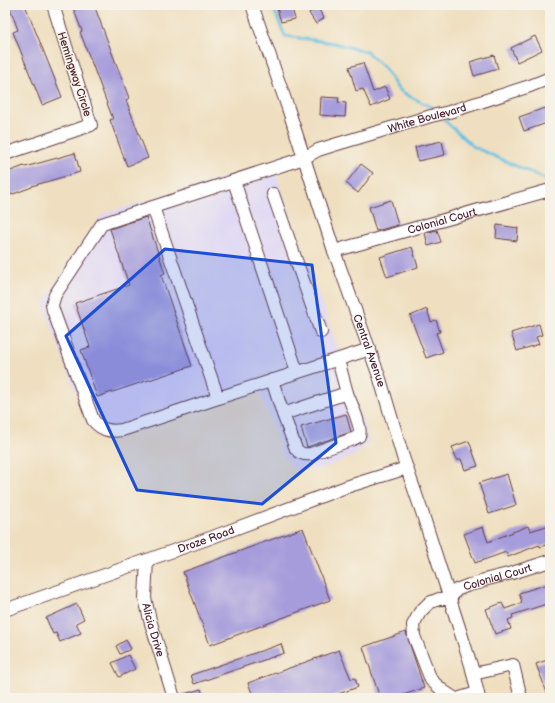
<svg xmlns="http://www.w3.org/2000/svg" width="555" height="703" font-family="'Balsamiq Sans',sans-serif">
<rect width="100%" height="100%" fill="#f7f3e8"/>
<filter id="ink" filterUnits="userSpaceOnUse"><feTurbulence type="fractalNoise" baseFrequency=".025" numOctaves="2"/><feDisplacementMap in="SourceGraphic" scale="8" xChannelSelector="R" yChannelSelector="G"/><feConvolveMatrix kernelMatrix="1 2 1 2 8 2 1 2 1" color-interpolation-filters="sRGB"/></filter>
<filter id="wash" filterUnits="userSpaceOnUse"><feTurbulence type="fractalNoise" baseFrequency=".012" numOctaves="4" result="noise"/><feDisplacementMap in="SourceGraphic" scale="16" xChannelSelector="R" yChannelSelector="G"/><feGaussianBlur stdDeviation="0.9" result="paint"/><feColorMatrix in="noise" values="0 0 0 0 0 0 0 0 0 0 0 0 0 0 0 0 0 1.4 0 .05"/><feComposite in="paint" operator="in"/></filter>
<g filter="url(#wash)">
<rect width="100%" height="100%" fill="#efdfc0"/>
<polygon fill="#ddd5f6" points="272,163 357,403 369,442 357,454 321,469 295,470 283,455 259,390 111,439 98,436 89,427 43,304 97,221 103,214"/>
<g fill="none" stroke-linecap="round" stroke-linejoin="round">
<g stroke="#64c0e2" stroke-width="3">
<polyline points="272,5 285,36 334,43 367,52 385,69 398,89 407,95 431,107"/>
<polyline points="445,121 474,147 543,178 550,183"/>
</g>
</g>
<g id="blocks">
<g fill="#a69cdb">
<polygon points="9,5 25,5 62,97 42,105 13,32 18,30"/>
<polygon points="72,5 94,5 129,98 126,100 148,158 127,166 110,120 113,119 80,32 82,31"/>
<polygon points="276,5 291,5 295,19 281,22"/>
<polygon points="317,7 324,18 316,24 309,13"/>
<polygon points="535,36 542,50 517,62 511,48"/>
<polygon points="494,55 498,69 474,76 470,62"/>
<polygon points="363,63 373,92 385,87 390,99 371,107 363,89 356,91 349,67"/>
<polygon points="321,97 339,98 338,102 346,103 345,117 320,115"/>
<polygon points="545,108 550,122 524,131 519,117"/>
<polygon points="442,141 445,155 418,161 415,147"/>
<polygon points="75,153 80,172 32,186 32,187 5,197 5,173 24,166 25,167"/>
<polygon points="361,164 373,173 358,193 346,183"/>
<polygon points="391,200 398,225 376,231 369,207"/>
<polygon points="146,217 165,273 161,275 192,366 97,397 81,350 90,347 75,303 129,285 110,229"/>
<polygon points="497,225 518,228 517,241 496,238"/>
<polygon points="437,230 441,242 428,246 425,233"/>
<polygon points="412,247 418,267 387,277 380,257"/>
<polygon points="427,309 431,322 436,320 440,332 436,333 443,352 426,358 410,316"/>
<polygon points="539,324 542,335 536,337 539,344 517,351 511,333"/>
<polygon points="346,414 351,432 307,447 301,427"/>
<polygon points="469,441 478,466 465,470 461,459 457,460 452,447"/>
<polygon points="507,474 516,505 489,514 479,483"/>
<polygon points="550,525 550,544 540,547 539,545 508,557 506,552 475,563 464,534 483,527 488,542 528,526 530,531"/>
<polygon points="303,528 330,600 210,645 183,572"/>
<polygon points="548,584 550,592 550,603 512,615 513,618 508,620 511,629 495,634 486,609 502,603 505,609 522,603 519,593"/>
<polygon points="77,604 84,619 76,623 81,633 60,642 56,633 53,634 46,618"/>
<polygon points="406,632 424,688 394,698 380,698 363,647"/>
<polygon points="126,640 131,649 120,654 116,646"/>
<polygon points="281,644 284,653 194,684 191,675"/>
<polygon points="339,650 351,679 355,678 358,687 327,698 254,698 248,683"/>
<polygon points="128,655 135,669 119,677 112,663"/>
<polygon points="550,659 550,698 549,698 536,664"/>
<polygon points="201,689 204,698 181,698 181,695"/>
</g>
</g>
</g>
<g filter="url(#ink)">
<use href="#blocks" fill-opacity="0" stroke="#633c41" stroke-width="1"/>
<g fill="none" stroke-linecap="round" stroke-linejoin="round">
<g stroke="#633c41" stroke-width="14">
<g id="minor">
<path id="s1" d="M252,5L288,108L334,251L380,379L403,457L422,512L457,621L471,665L479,698"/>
<polyline points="5,154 91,125 53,5"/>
<polyline points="234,181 297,372"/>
<polyline points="273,194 321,332"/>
<path d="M153,207L102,224L55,295L52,305L53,310L93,420C101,430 109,432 122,430L218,398"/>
<path id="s2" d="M334,251L550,190"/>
<path id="s3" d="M370,349L218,398L153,207L304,158L318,150L334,145L431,116L449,112L530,86L550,78"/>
<polyline points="272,380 283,414 347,393 338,360"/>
<path d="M283,414L296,449C300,454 304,455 311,454L353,439C355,438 357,437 359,436C363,429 350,401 347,393"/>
<path id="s4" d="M147,560L145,598L150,620L174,698"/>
<path id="s5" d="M5,610L210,538L346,487L407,468"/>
<polyline points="473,674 513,665 521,698"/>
<path id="s6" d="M454,698L442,690L431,680L414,636L413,625L420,612L429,603L439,599H450L456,590L469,585L479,583L484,580L512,573L550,561"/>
<polyline points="460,698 477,693"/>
</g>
</g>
<use href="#minor" stroke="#fff" stroke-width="12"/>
</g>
</g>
<path fill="#1d4ed8" fill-opacity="0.2" stroke="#1d4ed8" stroke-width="3" stroke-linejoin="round" d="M165,249L312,265L336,443L262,504L137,490L66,336Z"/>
<g text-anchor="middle" stroke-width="3" stroke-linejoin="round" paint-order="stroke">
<g font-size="11" fill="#4a1f2b" stroke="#f7f3e8">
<text transform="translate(75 74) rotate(72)" y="4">Hemingway Circle</text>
<text dy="4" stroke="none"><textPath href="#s3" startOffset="650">White Boulevard</textPath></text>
<text dy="4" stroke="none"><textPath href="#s2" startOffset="112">Colonial Court</textPath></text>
<text dy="4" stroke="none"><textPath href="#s1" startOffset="365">Central Avenue</textPath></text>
<text dy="4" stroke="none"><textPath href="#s5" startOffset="213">Droze Road</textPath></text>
<text dy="4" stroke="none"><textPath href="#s6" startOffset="191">Colonial Court</textPath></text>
<text dy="4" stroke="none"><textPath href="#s4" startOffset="71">Alicia Drive</textPath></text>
</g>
</g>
<rect width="555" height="703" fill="none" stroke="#f7f3e8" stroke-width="20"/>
</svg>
